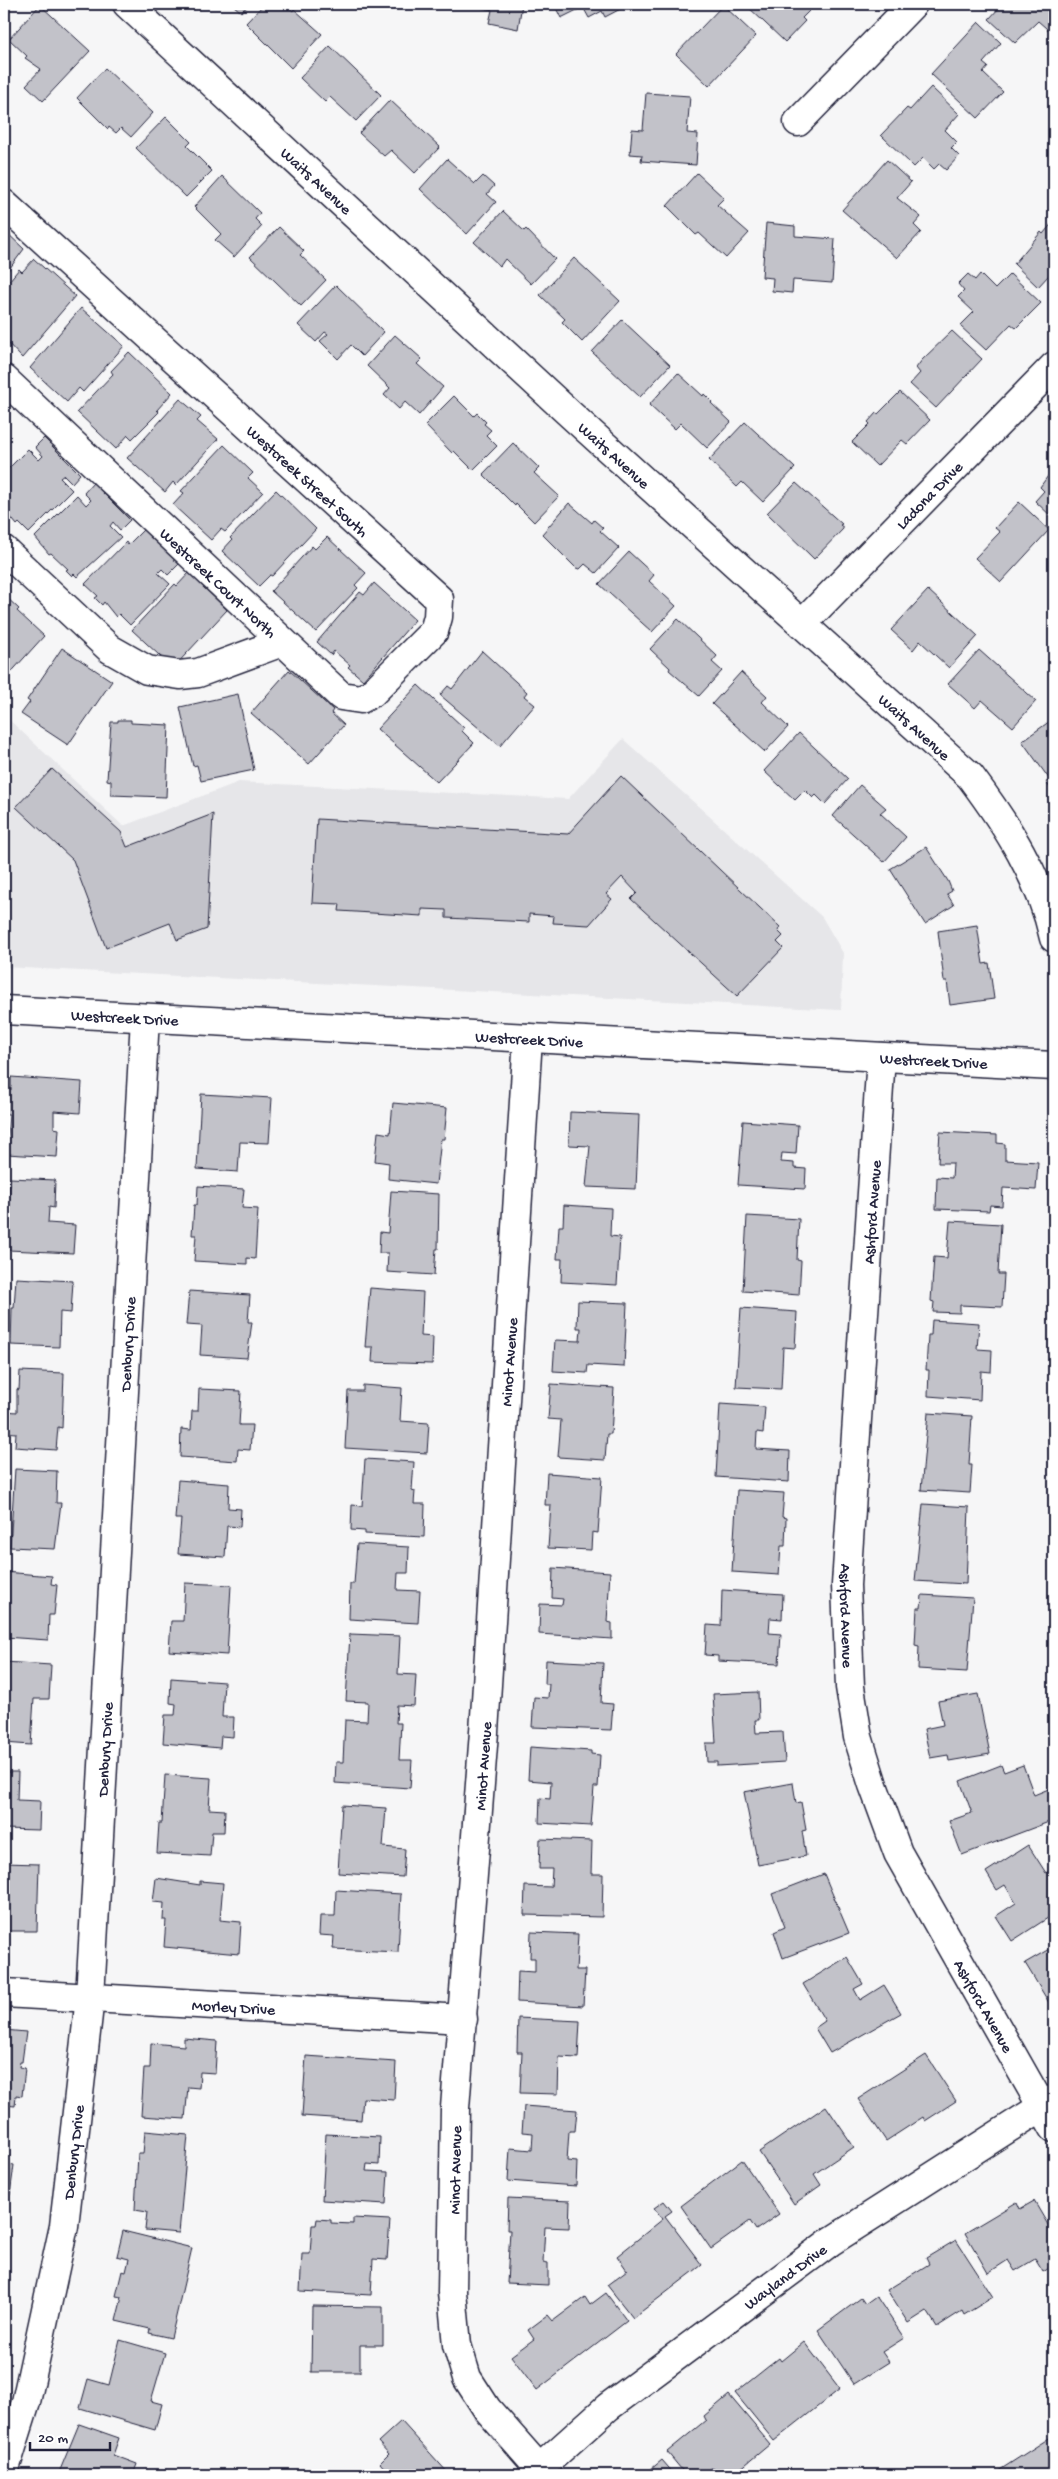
<svg xmlns="http://www.w3.org/2000/svg" width="1058" height="2479" font-family="'Gochi Hand',sans-serif">
<rect width="100%" height="100%" fill="#f6f6f7"/>
<filter id="ink" filterUnits="userSpaceOnUse"><feTurbulence type="fractalNoise" baseFrequency=".02" numOctaves="2"/><feDisplacementMap in="SourceGraphic" scale="10" xChannelSelector="R" yChannelSelector="G"/><feConvolveMatrix kernelMatrix="1 2 1 2 8 2 1 2 1" color-interpolation-filters="sRGB"/></filter>
<g filter="url(#ink)">
<polygon fill="#e6e6e9" points="4,715 123,826 239,782 568,799 623,739 822,917 843,953 841,1010 4,967"/>
<g fill="#c2c2c9" stroke="#22223b">
<polygon points="232,4 250,4 241,12"/>
<polygon points="264,4 285,4 293,11 294,9 322,34 291,68 246,23"/>
<polygon points="465,4 522,4 518,29 489,23 492,10"/>
<polygon points="554,4 627,4 628,5 605,17 602,11 589,18 583,7 561,18"/>
<polygon points="745,4 816,4 802,18 805,21 785,42"/>
<polygon points="997,4 1054,4 1054,35 1038,21 1015,43 989,19 1000,7"/>
<polygon points="40,5 90,51 43,101 26,85 41,69 25,58 27,56 9,39"/>
<polygon points="723,5 756,36 709,86 676,54"/>
<polygon points="979,22 1001,43 983,63 988,67 983,73 1003,92 978,118 931,74"/>
<polygon points="330,46 381,95 356,121 330,97 325,102 300,78"/>
<polygon points="105,68 153,113 131,137 121,128 116,133 109,127 108,129 77,98"/>
<polygon points="931,87 959,114 945,130 957,142 951,148 959,156 946,170 939,164 934,169 923,158 914,167 881,135 907,108 910,110"/>
<polygon points="646,93 690,96 687,133 698,134 696,165 641,161 642,155 630,154 632,129 643,130"/>
<polygon points="390,100 440,147 415,173 391,150 384,156 359,133"/>
<polygon points="166,117 191,142 187,146 212,171 186,197 136,148"/>
<polygon points="447,159 475,184 483,176 494,186 487,194 496,202 467,234 420,189"/>
<polygon points="887,160 911,182 897,198 921,217 914,225 921,232 897,258 842,210"/>
<polygon points="697,173 724,198 717,205 749,233 726,258 699,233 696,235 667,206"/>
<polygon points="222,176 260,213 255,219 262,226 234,257 215,240 221,234 194,207"/>
<polygon points="503,211 524,231 526,229 555,259 531,284 505,259 500,266 474,242"/>
<polygon points="1054,221 1054,280 1049,275 1038,287 1014,264 1041,232 1043,234"/>
<polygon points="766,223 795,226 795,236 835,239 832,283 793,280 792,293 772,291 773,278 762,277"/>
<polygon points="279,227 304,251 300,255 326,280 301,306 250,257"/>
<polygon points="4,230 24,249 4,276"/>
<polygon points="574,258 620,301 582,342 562,322 565,319 540,295"/>
<polygon points="34,259 75,296 22,358 4,339 4,287 19,269 22,272"/>
<polygon points="968,274 975,280 980,274 995,289 1010,274 1041,303 1016,328 1011,324 986,350 960,326 974,312 958,297 964,291 958,284"/>
<polygon points="336,285 384,332 362,356 351,345 338,359 320,341 328,334 325,332 316,342 298,325"/>
<polygon points="81,308 124,346 83,392 79,388 67,402 30,368"/>
<polygon points="622,320 670,365 640,397 592,352"/>
<polygon points="952,331 982,359 936,408 910,384 920,373 916,368 922,360"/>
<polygon points="395,335 422,359 417,364 443,387 419,415 405,402 399,409 384,395 390,388 367,366"/>
<polygon points="129,352 172,393 157,410 159,412 132,439 128,435 116,449 77,412 113,374 111,371"/>
<polygon points="678,373 703,396 704,394 712,402 711,403 731,422 707,448 681,423 675,429 649,405"/>
<polygon points="900,392 930,420 907,444 902,440 877,466 852,442 870,424 868,422 876,413 878,414"/>
<polygon points="454,396 474,416 477,413 486,422 484,424 491,430 486,435 497,446 473,470 454,451 452,453 425,425"/>
<polygon points="180,399 201,417 197,421 218,439 176,485 173,482 165,492 127,458"/>
<polygon points="745,422 795,468 763,502 742,482 737,487 709,460"/>
<polygon points="44,438 80,474 72,483 64,475 60,478 72,490 29,533 19,523 17,525 4,509 4,473 28,449 39,460 43,456 35,447"/>
<polygon points="513,443 539,468 534,473 559,496 534,522 516,504 515,506 483,474"/>
<polygon points="224,445 253,473 248,478 263,492 225,532 221,529 211,540 173,505 184,493 181,491"/>
<polygon points="1053,469 1054,470 1054,519 1035,501 1044,491 1040,487"/>
<polygon points="93,483 130,520 120,530 113,522 110,526 121,537 77,577 74,574 72,576 66,570 68,569 51,553 49,554 35,537 77,495 86,505 91,500 84,493"/>
<polygon points="796,483 842,524 840,525 844,528 814,559 767,513"/>
<polygon points="276,490 316,529 272,576 270,575 259,586 222,551 232,540 230,538"/>
<polygon points="1019,502 1049,530 1001,582 975,558 1000,532 995,528"/>
<polygon points="569,503 592,523 594,520 603,528 600,531 619,548 596,573 585,564 580,569 576,568 542,534"/>
<polygon points="143,530 179,564 168,575 162,569 158,573 170,584 130,625 119,614 116,617 104,602 102,605 95,598 98,596 85,584 126,542 128,545"/>
<polygon points="327,537 366,573 355,585 358,588 316,632 271,591 312,546 315,549"/>
<polygon points="629,552 654,575 649,581 676,606 652,632 599,584"/>
<polygon points="189,573 227,610 173,668 132,630 175,584 177,586"/>
<polygon points="374,583 415,620 363,680 348,667 350,665 334,651 331,655 317,642 360,592 364,595"/>
<polygon points="928,590 978,636 949,668 920,641 913,650 891,630"/>
<polygon points="4,595 19,609 17,611 44,636 5,679"/>
<polygon points="678,619 717,656 712,662 722,671 699,696 669,670 670,668 650,649"/>
<polygon points="62,648 112,681 68,745 21,714 30,702 27,700"/>
<polygon points="979,650 1036,701 1013,727 982,700 975,708 948,684"/>
<polygon points="482,651 527,692 524,696 535,705 500,746 440,695 448,686 452,689"/>
<polygon points="289,670 333,710 331,713 344,725 309,764 251,713"/>
<polygon points="741,672 767,696 762,702 788,727 765,752 712,704"/>
<polygon points="418,685 464,728 462,731 474,743 437,782 377,729"/>
<polygon points="238,694 254,770 201,781 197,765 193,766 180,707"/>
<polygon points="1053,719 1054,721 1054,794 1046,782 1050,780 1022,741"/>
<polygon points="118,720 131,720 131,723 169,725 166,797 111,795 111,781 107,780 111,722 118,722"/>
<polygon points="799,733 848,779 825,804 816,795 813,798 805,790 795,800 764,771"/>
<polygon points="52,769 121,832 127,847 213,814 207,929 177,940 170,923 106,948 73,860 16,807"/>
<polygon points="621,776 780,927 778,931 783,936 777,942 783,948 737,996 631,899 637,893 622,877 606,894 612,899 589,925 553,923 554,916 529,914 529,922 446,918 446,910 422,909 422,916 339,911 340,904 312,903 317,819 568,834"/>
<polygon points="860,785 886,808 880,813 906,837 884,862 833,816"/>
<polygon points="926,847 948,881 952,891 947,894 954,905 925,924 890,869"/>
<polygon points="977,925 983,964 989,963 994,999 950,1005 947,981 944,981 938,931"/>
<polygon points="11,1077 82,1082 80,1113 54,1111 54,1128 59,1129 57,1157 6,1154 9,1114 4,1114 4,1090 11,1090"/>
<polygon points="201,1094 272,1098 269,1143 240,1142 238,1172 197,1169"/>
<polygon points="393,1103 447,1108 444,1139 441,1139 436,1184 388,1179 389,1163 375,1161 378,1132 390,1134"/>
<polygon points="570,1112 639,1115 636,1189 586,1187 590,1146 569,1145"/>
<polygon points="743,1121 798,1125 796,1154 782,1153 781,1162 794,1163 794,1168 806,1169 805,1189 738,1185"/>
<polygon points="940,1132 997,1135 997,1143 1005,1144 1005,1160 1038,1162 1036,1190 1003,1188 1002,1206 990,1205 989,1211 936,1209 937,1177 952,1178 953,1163 938,1163"/>
<polygon points="10,1178 55,1180 54,1208 49,1207 48,1223 75,1225 73,1253 8,1250 8,1247 4,1247 4,1226 8,1226"/>
<polygon points="198,1186 244,1189 242,1208 258,1209 255,1259 247,1258 247,1264 194,1261 196,1235 192,1235 194,1205 197,1205"/>
<polygon points="391,1191 439,1194 438,1249 436,1249 434,1275 387,1272 388,1253 379,1253 380,1232 388,1233"/>
<polygon points="564,1205 611,1208 610,1236 620,1237 617,1285 561,1282 562,1259 557,1259 559,1226 563,1226"/>
<polygon points="747,1216 799,1219 797,1260 801,1261 799,1295 743,1291"/>
<polygon points="950,1221 1001,1224 998,1274 1004,1274 1002,1307 960,1305 960,1313 933,1312 934,1302 931,1301 934,1257 947,1258"/>
<polygon points="16,1278 73,1281 71,1313 60,1312 59,1347 11,1345 12,1308 14,1308"/>
<polygon points="370,1288 423,1292 421,1336 433,1337 432,1364 372,1362 373,1347 365,1347"/>
<polygon points="189,1291 250,1295 248,1322 252,1322 247,1358 200,1355 202,1326 186,1325"/>
<polygon points="578,1301 627,1303 624,1367 588,1365 587,1373 553,1371 555,1340 580,1341 581,1328 577,1328"/>
<polygon points="741,1308 797,1312 795,1348 783,1347 781,1389 736,1387"/>
<polygon points="932,1320 979,1323 977,1349 992,1350 991,1372 981,1371 980,1400 928,1396 929,1370 926,1370 928,1335 931,1335"/>
<polygon points="20,1371 64,1373 62,1428 58,1427 56,1450 15,1447 16,1433 4,1432 5,1411 17,1412 17,1389 19,1390"/>
<polygon points="551,1384 614,1388 611,1434 607,1434 605,1460 558,1457 561,1420 548,1419"/>
<polygon points="363,1385 402,1388 400,1421 429,1423 427,1453 345,1448 348,1391 363,1391"/>
<polygon points="199,1389 241,1391 239,1425 252,1425 250,1450 238,1449 237,1461 180,1457 181,1429 191,1430 192,1411 198,1411"/>
<polygon points="720,1404 765,1407 763,1433 757,1432 756,1449 790,1451 789,1482 716,1477"/>
<polygon points="928,1413 972,1416 969,1465 972,1465 970,1493 921,1490"/>
<polygon points="365,1459 414,1462 412,1490 415,1491 414,1504 425,1504 424,1537 365,1534 365,1531 351,1530 352,1505 362,1506"/>
<polygon points="15,1469 57,1471 56,1503 61,1503 55,1549 10,1547"/>
<polygon points="547,1473 602,1477 598,1533 592,1532 591,1550 548,1548 551,1505 545,1505"/>
<polygon points="178,1480 229,1484 228,1508 241,1509 240,1527 227,1526 225,1557 178,1554 181,1519 175,1519"/>
<polygon points="737,1490 784,1493 782,1517 786,1518 785,1546 781,1546 779,1575 732,1572"/>
<polygon points="923,1504 969,1507 966,1584 915,1581"/>
<polygon points="357,1544 409,1547 408,1573 398,1573 397,1590 420,1591 418,1623 349,1619 350,1584 354,1584"/>
<polygon points="553,1568 610,1572 607,1622 612,1623 612,1639 539,1634 540,1604 562,1605 563,1599 552,1598"/>
<polygon points="4,1572 52,1576 51,1584 57,1585 54,1615 49,1615 48,1640 4,1637"/>
<polygon points="185,1583 231,1585 227,1655 169,1651 171,1621 183,1621"/>
<polygon points="722,1590 783,1594 782,1619 770,1618 769,1633 781,1634 779,1664 718,1661 718,1656 705,1655 707,1625 721,1626"/>
<polygon points="922,1595 973,1598 967,1672 918,1669 919,1646 915,1645 917,1608 921,1608"/>
<polygon points="350,1634 400,1636 398,1674 416,1675 414,1706 397,1705 396,1723 401,1723 399,1760 412,1760 410,1788 335,1783 336,1762 343,1762 345,1720 367,1721 368,1702 346,1701"/>
<polygon points="546,1660 603,1663 601,1703 613,1704 611,1730 532,1727 534,1697 548,1698 549,1684 545,1684"/>
<polygon points="4,1662 51,1665 49,1699 34,1699 31,1745 4,1743"/>
<polygon points="171,1678 224,1682 222,1717 234,1717 233,1737 221,1736 220,1748 163,1743 165,1715 175,1715 176,1704 170,1703"/>
<polygon points="758,1692 759,1720 755,1720 756,1733 783,1732 785,1762 717,1766 717,1762 707,1762 706,1743 716,1743 713,1694"/>
<polygon points="978,1694 990,1754 949,1761 948,1755 930,1758 924,1729 943,1725 938,1701"/>
<polygon points="530,1747 591,1751 591,1754 600,1755 598,1787 594,1787 591,1826 539,1823 540,1798 550,1799 551,1782 528,1780"/>
<polygon points="1001,1765 1004,1772 1023,1765 1034,1795 1051,1788 1054,1798 1054,1820 962,1855 949,1821 972,1813 960,1781"/>
<polygon points="4,1772 18,1772 17,1800 40,1801 39,1830 4,1829"/>
<polygon points="165,1775 211,1778 209,1809 225,1810 224,1832 212,1832 210,1856 157,1853 159,1823 162,1823"/>
<polygon points="793,1783 796,1803 801,1802 806,1830 802,1831 806,1856 758,1865 744,1792"/>
<polygon points="342,1805 386,1808 383,1847 405,1849 403,1877 338,1873"/>
<polygon points="540,1839 592,1841 591,1874 603,1874 602,1917 524,1915 525,1886 551,1887 552,1869 539,1869"/>
<polygon points="1028,1845 1046,1873 1053,1869 1054,1871 1054,1914 1012,1941 996,1916 1016,1903 1005,1885 997,1890 986,1872"/>
<polygon points="4,1863 39,1864 37,1931 4,1931"/>
<polygon points="824,1874 849,1933 783,1958 774,1932 785,1927 772,1894"/>
<polygon points="156,1878 200,1885 200,1881 223,1883 220,1920 241,1922 239,1954 164,1947 166,1920 163,1920 164,1903 153,1902"/>
<polygon points="336,1890 401,1894 398,1952 333,1949 334,1936 319,1935 320,1916 335,1916"/>
<polygon points="531,1932 578,1934 576,1970 585,1970 583,2006 517,2002 518,1971 535,1972 535,1958 530,1958"/>
<polygon points="1051,1948 1054,1953 1054,2011 1025,1963"/>
<polygon points="847,1957 863,1984 854,1989 860,2000 884,1985 901,2013 830,2053 815,2028 825,2021 803,1984"/>
<polygon points="518,2018 580,2021 578,2058 559,2057 558,2094 520,2093 522,2052 517,2052"/>
<polygon points="4,2030 26,2032 22,2062 20,2062 19,2067 25,2068 22,2096 16,2095 15,2106 4,2105"/>
<polygon points="184,2038 217,2041 215,2073 200,2072 199,2088 188,2087 185,2119 141,2116 144,2068 150,2068 151,2043 184,2046"/>
<polygon points="926,2055 956,2101 925,2121 923,2117 886,2141 858,2099"/>
<polygon points="306,2056 396,2062 394,2100 363,2098 361,2120 302,2116"/>
<polygon points="524,2106 577,2110 575,2131 569,2131 567,2161 577,2162 576,2186 508,2181 510,2148 532,2150 533,2133 522,2132"/>
<polygon points="826,2106 854,2147 814,2174 821,2185 794,2204 759,2152"/>
<polygon points="145,2131 188,2135 179,2233 145,2230 147,2212 135,2210 138,2154 143,2154"/>
<polygon points="326,2134 380,2137 379,2165 367,2164 366,2171 388,2172 386,2204 322,2200"/>
<polygon points="742,2160 779,2214 756,2230 750,2221 711,2249 681,2206"/>
<polygon points="4,2163 14,2165 10,2195 4,2194"/>
<polygon points="508,2198 570,2201 569,2228 545,2227 543,2262 548,2263 548,2285 507,2283 510,2230 507,2230"/>
<polygon points="664,2201 672,2211 665,2216 702,2265 633,2318 607,2285 627,2270 617,2256 663,2219 654,2208"/>
<polygon points="1034,2201 1054,2235 1054,2265 1043,2272 1035,2259 1015,2271 1008,2260 988,2273 965,2233 1017,2202 1020,2209"/>
<polygon points="353,2218 390,2220 387,2260 373,2259 371,2295 300,2291 302,2254 310,2254 312,2225 316,2225 317,2219 331,2220 331,2223 353,2224"/>
<polygon points="123,2231 192,2248 171,2338 149,2333 150,2329 116,2321 122,2297 116,2296 122,2271 126,2272 129,2259 117,2256"/>
<polygon points="956,2240 993,2297 964,2315 962,2311 937,2327 927,2311 908,2323 887,2290 929,2264 926,2258"/>
<polygon points="606,2293 627,2321 537,2390 511,2356 534,2339 528,2330 548,2315 553,2321 585,2297 590,2305"/>
<polygon points="876,2296 904,2338 882,2352 889,2362 854,2384 818,2330 861,2298 865,2304"/>
<polygon points="312,2306 383,2307 383,2345 360,2345 360,2372 311,2372"/>
<polygon points="120,2340 165,2353 151,2401 162,2404 155,2430 80,2408 88,2379 109,2385"/>
<polygon points="804,2342 840,2389 774,2441 735,2393 779,2358 781,2361"/>
<polygon points="729,2395 770,2444 733,2475 720,2475 713,2467 702,2475 686,2475 667,2452 706,2420 704,2416"/>
<polygon points="401,2421 449,2474 448,2475 382,2475 387,2471 380,2463 389,2454 378,2442"/>
<polygon points="79,2424 119,2438 113,2455 137,2464 133,2475 58,2475"/>
<polygon points="1054,2435 1054,2475 992,2475"/>
<polygon points="662,2460 675,2475 644,2475"/>
</g>
<g fill="none" stroke-linecap="round" stroke-linejoin="round">
<g stroke="#22223b" stroke-width="31">
<g id="minor">
<path id="s1" d="M127,4L571,415L970,776C1006,824 1041,878 1054,938"/>
<polyline points="798,122 913,4"/>
<path id="s2" d="M4,204L439,599L438,617L434,631L372,693L361,699L341,696L4,379"/>
<polyline points="4,550 110,649 147,670 180,675 198,673 282,642"/>
<path id="s3" d="M802,624L1054,366"/>
<path id="s4" d="M4,1010L1054,1066"/>
<polyline points="528,1038 484,1732 455,2108 452,2292 457,2345 467,2378 487,2409 539,2468"/>
<path id="s5" d="M881,1057L846,1585L850,1687L858,1737L873,1785L898,1853L1054,2128"/>
<path id="s6" d="M4,1993L463,2019"/>
<path id="s7" d="M4,2472L26,2402L64,2226L90,1997L145,1018"/>
<path id="s8" d="M532,2475L608,2407L830,2242L1054,2099"/>
</g>
</g>
<use href="#minor" stroke="#fff" stroke-width="28"/>
</g>
</g>
<g text-anchor="middle" stroke-width="4" stroke-linejoin="round" paint-order="stroke">
<g font-size="16" fill="#22223b" stroke="#fff">
<text dy="6" stroke="none"><textPath href="#s1" startOffset="259">Waits Avenue</textPath></text>
<text dy="6" stroke="none"><textPath href="#s1" startOffset="664">Waits Avenue</textPath></text>
<text dy="6" stroke="none"><textPath href="#s2" startOffset="411">Westcreek Street South</textPath></text>
<text dy="6" stroke="none"><textPath href="#s3" startOffset="181">Ladona Drive</textPath></text>
<text transform="translate(219 582) rotate(43)" y="6">Westcreek Court North</text>
<text dy="6" stroke="none"><textPath href="#s1" startOffset="1069">Waits Avenue</textPath></text>
<text dy="6" stroke="none"><textPath href="#s4" startOffset="121">Westcreek Drive</textPath></text>
<text dy="6" stroke="none"><textPath href="#s4" startOffset="526">Westcreek Drive</textPath></text>
<text dy="6" stroke="none"><textPath href="#s4" startOffset="931">Westcreek Drive</textPath></text>
<text transform="translate(871 1212) rotate(-86)" y="6">Ashford Avenue</text>
<text dy="6" stroke="none"><textPath href="#s7" startOffset="1138">Denbury Drive</textPath></text>
<text transform="translate(508 1362) rotate(-86)" y="6">Minot Avenue</text>
<text dy="6" stroke="none"><textPath href="#s5" startOffset="560">Ashford Avenue</textPath></text>
<text dy="6" stroke="none"><textPath href="#s7" startOffset="732">Denbury Drive</textPath></text>
<text transform="translate(482 1766) rotate(-86)" y="6">Minot Avenue</text>
<text dy="6" stroke="none"><textPath href="#s6" startOffset="230">Morley Drive</textPath></text>
<text dy="6" stroke="none"><textPath href="#s5" startOffset="980">Ashford Avenue</textPath></text>
<text dy="6" stroke="none"><textPath href="#s7" startOffset="328">Denbury Drive</textPath></text>
<text transform="translate(454 2170) rotate(-89)" y="6">Minot Avenue</text>
<text dy="6" stroke="none"><textPath href="#s8" startOffset="322">Wayland Drive</textPath></text>
</g>
</g>
<rect width="1058" height="2479" fill="none" stroke="#fff" stroke-width="20"/>
<rect x="10" y="10" width="1038" height="2459" fill="none" stroke="#22223b" stroke-width="2" filter="url(#ink)"/>
<path d="M30 2442v8h80v-8" fill="none" stroke="#22223b" stroke-width="2.5"/>
<text x="38" y="2442" font-size="15" fill="#22223b" stroke="#ffffff" stroke-width="4" paint-order="stroke">20 m</text>
</svg>
